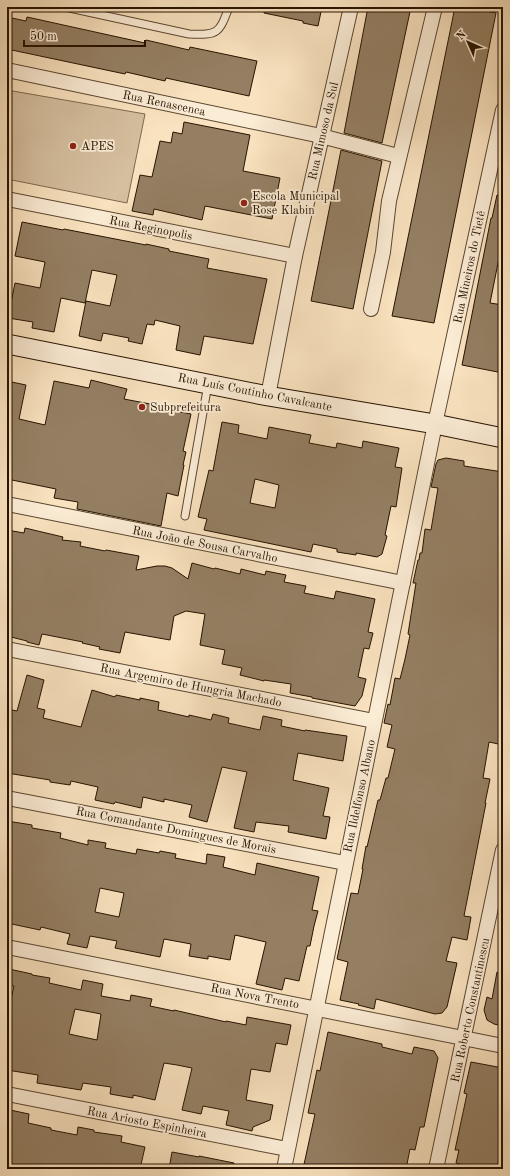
<svg xmlns="http://www.w3.org/2000/svg" width="510" height="1176" font-family="'Old Standard TT',serif">
<rect width="100%" height="100%" fill="#f9e2bf"/>
<filter id="stains"><feTurbulence type="fractalNoise" baseFrequency=".005" numOctaves="4"/><feColorMatrix values="0 0 0 0 .2 0 0 0 0 .09 0 0 0 0 .02 0 0 0 .5 -.17"/></filter>
<radialGradient id="worn" r=".72"><stop offset=".6" stop-color="#630" stop-opacity="0"/><stop offset="1" stop-color="#630" stop-opacity=".3"/></radialGradient>
<polygon fill="#d5bf9f" stroke="#7e6950" points="7,90 145,114 127,203 7,179"/>
<g fill="#947f63" stroke="#271300" fill-rule="evenodd">
<polygon points="264,7 322,7 318,26 303,23 303,21 264,13"/>
<polygon points="368,7 411,7 382,143 344,133"/>
<polygon points="455,7 480,11 481,10 496,13 434,323 392,316"/>
<polygon points="7,17 26,21 27,17 145,43 146,40 189,50 190,47 257,61 249,96 166,78 165,81 126,72 125,74 7,49"/>
<polygon points="184,122 250,135 243,171 280,178 272,219 205,206 202,220 154,209 153,215 132,211 140,175 152,177 160,141 171,143 173,132 182,134"/>
<polygon points="341,150 382,161 353,309 311,301"/>
<polygon points="497,195 503,195 503,238 490,303 503,305 503,373 462,365 491,218 492,218"/>
<polygon points="22,222 63,230 64,229 146,245 146,244 169,249 169,251 209,259 207,268 267,279 253,344 204,336 200,355 176,350 180,326 155,320 154,325 147,324 142,344 128,341 129,338 103,333 101,341 79,336 86,301 110,306 117,275 92,270 85,303 61,298 54,332 32,328 33,322 8,318 15,283 40,288 45,262 15,256"/>
<polygon points="91,380 127,389 124,399 166,407 166,409 191,414 183,451 186,452 183,465 184,465 178,496 167,493 161,526 77,509 78,502 54,498 56,489 7,479 7,381 26,385 19,419 45,425 54,381 89,388"/>
<path d="M222,422L239,425L238,433L267,439L269,427L311,435L309,443L336,448L337,443L362,448L363,441L399,448L395,467L402,468L396,507L391,506L385,535L387,536L382,554L377,557L356,553V555L337,552V549L313,544L311,552L204,530L207,519L198,517L209,470L213,471ZM255,479L279,485L275,508L250,503Z"/>
<polygon points="446,458 464,461 464,466 503,472 503,745 489,742 483,778 490,779 485,803 486,803 464,916 471,917 467,940 452,937 446,961 457,963 447,1007 442,1013 435,1014 376,999 374,1009 358,1005 359,1004 340,1000 348,962 337,959 351,893 358,894 363,869 362,869 366,846 367,847 378,800 380,800 386,778 388,778 395,749 387,747 392,725 384,723 388,704 390,705 395,678 400,679 405,659 410,635 408,634 416,583 413,583 418,560 419,560 420,553 422,553 425,529 431,530 438,488 431,487 436,464 438,460"/>
<polygon points="25,528 63,537 62,540 81,542 80,546 105,551 106,550 139,556 136,570 157,566 165,566 172,568 188,579 192,563 214,569 215,568 240,574 241,569 265,575 266,571 286,575 284,582 306,586 304,593 334,599 336,591 375,599 368,632 373,633 369,649 364,648 358,677 366,679 362,696 355,706 312,698 312,697 290,693 291,684 264,680 264,681 240,675 242,668 222,664 225,650 200,645 205,614 186,611 174,616 170,640 125,632 120,653 99,649 100,647 82,643 83,642 42,634 39,645 27,642 27,641 7,636 7,530 24,533"/>
<polygon points="27,675 44,680 37,708 45,710 43,718 81,727 92,690 115,697 116,695 140,700 140,698 159,702 158,710 189,717 189,715 211,720 213,714 229,718 228,723 260,730 263,716 282,720 281,726 305,731 305,730 347,736 343,761 298,753 293,780 329,788 323,816 330,817 326,839 288,832 289,826 256,822 254,832 234,828 247,772 222,767 207,822 189,817 192,805 164,799 164,802 143,797 141,808 115,802 114,804 95,800 98,787 71,781 70,785 50,782 50,780 7,773 7,742 10,725 7,724 7,709 17,711"/>
<path d="M7,821L32,825V828L61,833L60,838L88,845V840L106,843L105,848L136,854L137,849L159,853L160,851L176,854L175,858L206,864L207,854L225,857L223,867L255,875L257,863L319,877L312,910L318,911L314,926L310,946H307L299,981L285,978L282,990L256,984L266,942L235,935L230,960L208,956V959L189,956L191,944L164,939L160,957L115,948L117,941L90,936L87,948L67,944L70,934L41,927L40,930L7,923ZM100,888L124,893L119,917L95,912Z"/>
<path d="M9,969L32,974V975L50,978L49,983L81,990L83,980L103,984L101,996L130,1001L131,995L152,999L150,1006L174,1011V1010L226,1022V1021L246,1025L247,1017L291,1025L287,1045L276,1043L270,1072L251,1069L246,1100L273,1105L270,1120L253,1127L252,1131L226,1125L229,1111L203,1106L201,1114L182,1110L192,1068L177,1065L164,1063L155,1100L133,1095V1098L110,1094L111,1087L83,1083L81,1090L37,1083L38,1075L7,1070V1016L14,986L7,985ZM75,1009L101,1014L97,1040L69,1034Z"/>
<polygon points="497,972 503,973 503,1026 494,1024 487,1020 484,1010 487,997 492,999"/>
<polygon points="328,1032 382,1044 382,1047 412,1054 414,1047 434,1051 438,1058 424,1127 420,1127 415,1150 410,1149 406,1169 303,1169 315,1114 308,1113 317,1070 320,1071"/>
<polygon points="471,1062 503,1068 503,1169 480,1169 456,1163 459,1150 455,1150 467,1094 464,1093"/>
<polygon points="10,1110 29,1114 28,1123 51,1128 51,1130 77,1135 78,1127 94,1130 94,1132 122,1136 121,1142 145,1147 140,1169 7,1169 7,1125"/>
<polygon points="172,1152 199,1157 199,1156 234,1163 234,1169 169,1169"/>
</g>
<g fill="none" stroke-linecap="round" stroke-linejoin="round">
<g stroke="#5c4730" stroke-width="9">
<g id="service">
<path d="M65,7L189,34C218,35 219,34 229,7"/>
<polyline points="185,516 208,384"/>
</g>
</g>
<g stroke="#5c4730" stroke-width="16">
<g id="minor">
<polyline points="7,70 321,136 398,156"/>
<polyline points="7,199 295,256"/>
<polyline points="371,309 383,252 389,201 435,7"/>
<polyline points="268,396 295,256 351,7"/>
<polyline points="7,504 403,583"/>
<polyline points="7,649 374,721"/>
<polyline points="7,798 345,863"/>
<polyline points="7,947 503,1046"/>
<polyline points="7,1094 287,1149"/>
<polyline points="284,1169 435,424 503,110"/>
<polyline points="436,1169 503,850"/>
</g>
</g>
<g stroke="#271300" stroke-width="21">
<polyline id="secondary" points="7,344 268,396 435,424 503,438"/>
</g>
<use href="#service" stroke="#fbecd5" stroke-width="7"/>
<use href="#minor" stroke="#fbecd5" stroke-width="14"/>
<use href="#secondary" stroke="#fbecd5" stroke-width="19"/>
</g>
<g fill="#8f2418" stroke="#fbecd5" stroke-width="1.5">
<circle cx="73" cy="146" r="4"/>
<circle cx="244" cy="203" r="4"/>
<circle cx="142" cy="407" r="4"/>
</g>
<g text-anchor="middle" stroke-width="3.5" stroke-linejoin="round" paint-order="stroke">
<g font-size="12" fill="#271300" stroke="#fbecd5">
<text transform="translate(164 103) rotate(12)" y="4">Rua Renascenca</text>
<text transform="translate(323 131) rotate(-77)" y="4">Rua Mimoso da Sul</text>
<text transform="translate(151 228) rotate(11)" y="4">Rua Reginopolis</text>
<text transform="translate(469 267) rotate(-78)" y="4">Rua Mineiros do Tietê</text>
<text transform="translate(255 392) rotate(11)" y="4">Rua Luís Coutinho Cavalcante</text>
<text transform="translate(205 544) rotate(11)" y="4">Rua João de Sousa Carvalho</text>
<text transform="translate(191 685) rotate(11)" y="4">Rua Argemiro de Hungria Machado</text>
<text transform="translate(359 796) rotate(-78)" y="4">Rua Ildelfonso Albano</text>
<text transform="translate(176 830) rotate(11)" y="4">Rua Comandante Domingues de Morais</text>
<text transform="translate(255 996) rotate(11)" y="4">Rua Nova Trento</text>
<text transform="translate(470 1010) rotate(-78)" y="4">Rua Roberto Constantinescu</text>
<text transform="translate(147 1122) rotate(11)" y="4">Rua Ariosto Espinheira</text>
</g>
<g font-size="12" fill="#271300" stroke="#fbecd5" text-anchor="start">
<text x="81" y="150">APES</text>
<text x="252" y="200">Escola Municipal<tspan x="252" dy="14">Rose Klabin</tspan></text>
<text x="150" y="411">Subprefeitura</text>
</g>
</g>
<rect width="510" height="1176" fill="none" stroke="#f9e2bf" stroke-width="24"/>
<rect x="8" y="8" width="494" height="1160" fill="none" stroke="#271300" stroke-width="2"/>
<rect x="12" y="12" width="486" height="1152" fill="none" stroke="#271300"/>
<g transform="translate(468 42) rotate(315)" stroke="#fbecd5" stroke-width="3" paint-order="stroke">
<path d="M0-3L7 15L0 10L-7 15Z" fill="#271300"/>
<text y="-6" font-size="11" font-weight="bold" text-anchor="middle" fill="#271300">N</text>
</g>
<path d="M24 40v6h121v-6" fill="none" stroke="#271300" stroke-width="2"/>
<text x="30" y="40" font-size="12" fill="#271300" stroke="#fbecd5" stroke-width="3" paint-order="stroke">50 m</text>
<rect width="100%" height="100%" filter="url(#stains)"/>
<rect width="100%" height="100%" fill="url(#worn)"/>
</svg>
